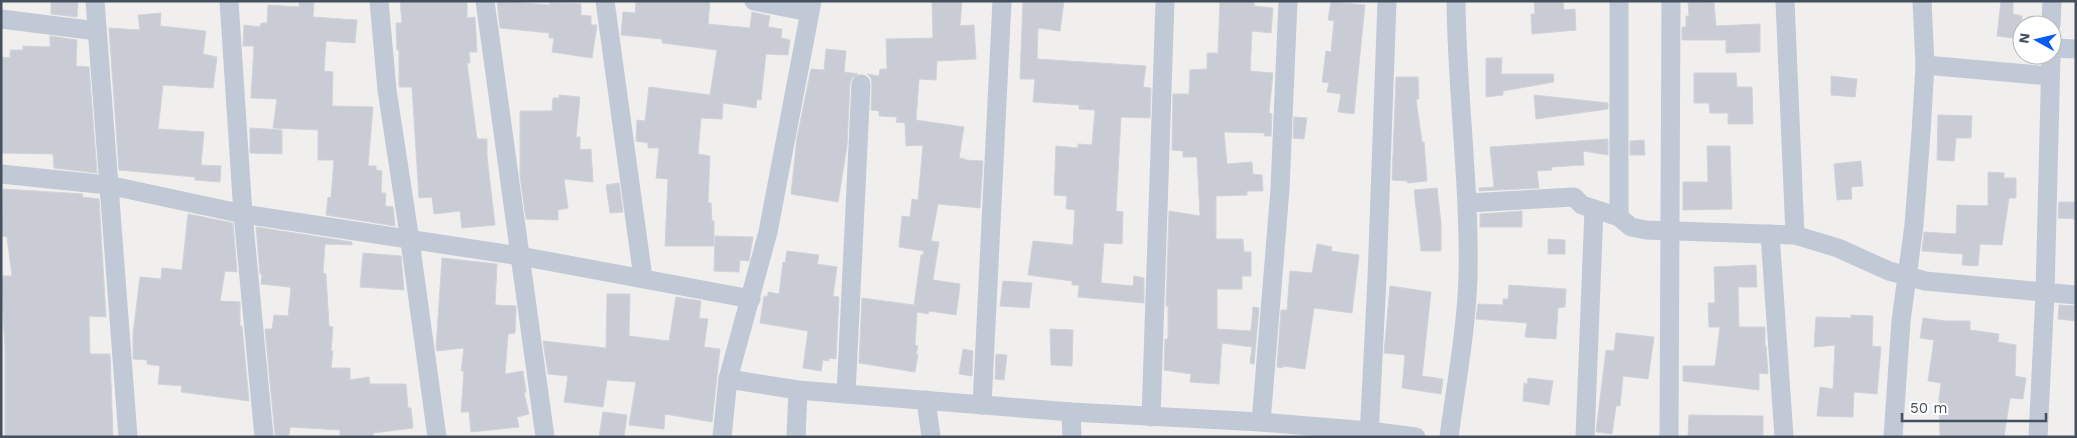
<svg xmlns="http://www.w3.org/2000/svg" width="2077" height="438" font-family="'Work Sans',sans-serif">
<rect width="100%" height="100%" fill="#f1eeee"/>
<g fill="#c9ccd4" stroke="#d1d3da">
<polygon points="51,1 78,1 77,17 51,14"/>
<polygon points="400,1 467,1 467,18 475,17 477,52 469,52 470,63 467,63 477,139 487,139 487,156 495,225 462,228 460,211 434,214 432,197 419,198 412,87 399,87 399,50 397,50 396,23 402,23"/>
<polygon points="497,1 550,5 550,3 581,4 581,15 591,16 591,25 597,25 592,58 552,52 554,38 549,38 549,33 500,28"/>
<polygon points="636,1 710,1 708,24 750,28 752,12 770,16 768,27 782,29 781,38 790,40 788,55 766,54 761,100 757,99 756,108 723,103 722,119 701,118 698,154 710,156 708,203 711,203 712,221 714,221 714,246 665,246 668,179 656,178 659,148 648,148 648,143 636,141 637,120 645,121 649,87 710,95 717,50 662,43 662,39 621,35 623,12 635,13"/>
<polygon points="932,1 962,1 960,26 974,25 976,59 937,61 936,80 919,79 916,120 964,127 959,158 965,159 965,160 983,161 980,208 938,204 931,241 939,242 933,280 960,284 959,294 956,315 929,311 928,314 917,312 915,345 918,346 916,354 918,354 915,372 859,363 862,298 914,305 921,255 923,255 924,251 899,247 902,216 910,217 912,199 918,200 923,145 906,146 905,123 896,122 897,117 879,116 879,111 871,110 872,84 871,78 867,74 879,76 880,69 887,69 886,39 933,38"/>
<polygon points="1023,1 1064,1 1060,31 1038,28 1037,59 1146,66 1143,87 1151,88 1150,118 1121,117 1116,211 1123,212 1122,244 1104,243 1101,283 1133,286 1134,276 1144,278 1144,303 1078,297 1079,285 1072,285 1072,281 1028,275 1033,241 1073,245 1075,210 1066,209 1067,196 1054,195 1056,146 1078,148 1078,144 1092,145 1095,110 1079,109 1079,105 1033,102 1035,79 1020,79"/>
<polygon points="1220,1 1254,1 1254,6 1273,8 1271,33 1252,31 1250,71 1273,73 1269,113 1272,114 1271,136 1264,136 1265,133 1224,132 1227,164 1252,162 1253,174 1262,175 1263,191 1247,191 1247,195 1216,196 1216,239 1243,239 1244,252 1251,252 1251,276 1242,276 1242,289 1217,289 1217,329 1251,331 1253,307 1259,308 1254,364 1250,363 1252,347 1222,343 1219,384 1190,382 1191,374 1164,370 1165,339 1168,339 1168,306 1166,306 1169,211 1200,216 1197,157 1183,157 1183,151 1172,150 1173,94 1189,94 1190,70 1207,69 1207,53 1218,53"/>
<polygon points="1534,1 1563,1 1564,10 1575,9 1576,30 1532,34 1531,14 1535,14"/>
<polygon points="1688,1 1714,3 1716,26 1760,24 1760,52 1726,53 1726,40 1682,40 1682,27 1686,27 1686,16 1689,16"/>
<polygon points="2001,1 2013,1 2013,14 2022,16 2022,39 1997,36"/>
<polygon points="299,2 314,3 313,17 357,20 355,43 326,41 324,71 333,72 332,106 373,107 368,166 376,166 376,170 382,171 381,193 386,193 385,206 393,207 395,226 326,215 328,197 331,198 334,160 318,160 318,130 273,128 277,99 251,98 254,46 243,46 244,25 260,27 261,23 267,23 268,5 299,7"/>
<polygon points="1331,2 1365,5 1354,114 1338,112 1341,94 1327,92 1329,83 1322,82 1326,51 1331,52 1334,21 1328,20"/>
<polygon points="161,13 160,26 206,31 203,54 217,57 213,88 163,85 158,129 204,132 201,165 221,166 220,182 195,180 195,177 119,170 109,28 140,30 138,15"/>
<polygon points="50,36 77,40 76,66 89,67 97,173 54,168 53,154 1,153 1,57 10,58 10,50 23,50 23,46 50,47"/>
<polygon points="826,49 846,51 844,72 858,74 852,78 850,83 847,146 838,202 791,194 797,138 811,69 824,70"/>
<polygon points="1486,58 1502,58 1501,74 1553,74 1554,82 1503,91 1503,95 1486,97"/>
<polygon points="1694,73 1736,73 1737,87 1752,87 1753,124 1728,124 1728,113 1710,113 1709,103 1694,103"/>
<polygon points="1831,76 1857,79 1855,97 1831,95"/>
<polygon points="1396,77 1418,77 1419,99 1416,99 1422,142 1424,142 1427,181 1408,183 1407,181 1392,180"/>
<polygon points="559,95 580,97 576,137 580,137 580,150 591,149 593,182 564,179 568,208 558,210 558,220 526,219 520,176 520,111 552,111 553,98 559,98"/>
<polygon points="1534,95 1608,103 1608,109 1536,119"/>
<polygon points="1938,115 1972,116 1971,138 1956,138 1954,161 1937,160"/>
<polygon points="1294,117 1307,118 1304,139 1293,138"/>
<polygon points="250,128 282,130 282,154 250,153"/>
<polygon points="1608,139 1608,155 1583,151 1584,165 1551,167 1552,170 1537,171 1539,188 1479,191 1479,188 1494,187 1490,147"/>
<polygon points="1644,140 1645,155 1630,155 1630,141"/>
<polygon points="1707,146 1730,146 1732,209 1683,210 1683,182 1708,182"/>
<polygon points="1861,161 1863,186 1851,187 1852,199 1837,200 1834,164"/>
<polygon points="1988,172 2004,173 2004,178 2016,178 2016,198 2009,198 2002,245 1980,244 1978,266 1962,265 1963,254 1922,251 1924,232 1956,234 1957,205 1988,206"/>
<polygon points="619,183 623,212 610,213 606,185"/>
<polygon points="1437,188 1441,223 1441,251 1421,251 1414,190"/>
<polygon points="3,189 83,194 82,197 99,199 106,317 89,316 90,354 110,354 113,437 5,437 5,347 1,276 12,276 7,237 1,236"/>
<polygon points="2059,202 2076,202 2076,219 2058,218"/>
<polygon points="1522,211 1522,227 1480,227 1480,214"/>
<polygon points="188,214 233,223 237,272 225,271 220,301 240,302 240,326 242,326 249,401 181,392 182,386 158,384 160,366 147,364 147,360 133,359 133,334 140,277 161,279 162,268 182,270"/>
<polygon points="256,227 352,242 352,245 325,244 323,273 326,274 329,326 333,327 331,351 333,351 331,368 350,368 350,380 369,377 370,384 406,384 408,408 411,408 413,428 373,433 374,437 340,437 340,430 290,427 289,436 275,435 265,329 272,329 274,315 288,316 291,289 289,287 261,284 262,274 260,274"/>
<polygon points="715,236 753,237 749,261 740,260 739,272 714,271"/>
<polygon points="1548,239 1565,240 1565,254 1548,254"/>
<polygon points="1317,244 1332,247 1331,251 1359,255 1352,313 1314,308 1305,369 1283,366 1283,368 1277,367 1281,310 1287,310 1290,271 1312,273"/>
<polygon points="787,251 819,255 817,264 837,267 833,296 839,297 836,359 829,358 829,361 823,360 821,371 803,368 808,331 760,323 764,296 768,296 768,292 779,294 783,262 785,263"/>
<polygon points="363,253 401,256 404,290 360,287"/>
<polygon points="442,258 497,264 495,305 516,306 516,310 515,333 508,334 505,374 523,371 526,392 524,393 529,414 517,417 519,427 471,432 469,412 461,412 464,371 461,371 464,348 437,351 436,348"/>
<polygon points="1756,265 1757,287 1738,287 1739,327 1765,327 1765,346 1766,346 1768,374 1759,373 1759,390 1683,381 1683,366 1715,366 1720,327 1709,327 1708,303 1715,303 1714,267"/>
<polygon points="1003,281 1032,283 1029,308 1000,306"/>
<polygon points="1509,285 1566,289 1565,307 1558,308 1556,339 1525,337 1527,323 1476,319 1478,304 1503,305 1503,299 1508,299"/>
<polygon points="1390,286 1431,292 1422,376 1443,379 1441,394 1402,388 1405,355 1384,353"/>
<polygon points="607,294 630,294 629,336 669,341 676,297 701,301 699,318 708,319 704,347 720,349 712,422 665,414 664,429 629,425 636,382 607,380 603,407 564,402 568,376 548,374 543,341 606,348"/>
<polygon points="2059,305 2076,306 2076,321 2058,319"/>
<polygon points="1851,315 1873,316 1872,346 1881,347 1877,394 1854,392 1853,417 1817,416 1820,387 1833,389 1835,345 1814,347 1816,317 1851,318"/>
<polygon points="1923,318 1946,321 1970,321 1970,330 1999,334 1998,342 2016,345 2015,376 2026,378 2023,399 2010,398 2004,437 1940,437 1939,398 1941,383 1928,381 1934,340 1920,338"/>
<polygon points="1050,329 1073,330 1072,366 1051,365"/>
<polygon points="1616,333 1654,337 1648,379 1623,376 1620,406 1616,406 1612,434 1596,432 1606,350 1614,351"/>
<polygon points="963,349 973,351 972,376 959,374"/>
<polygon points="996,354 1007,355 1004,380 995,379"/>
<polygon points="1528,378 1553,381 1549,405 1523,401 1524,383 1527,384"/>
<polygon points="603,412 627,415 624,437 599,437"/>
<polygon points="1689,415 1763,416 1763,437 1688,437"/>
</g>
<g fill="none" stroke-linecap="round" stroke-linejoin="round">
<g stroke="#c0c9d5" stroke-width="19">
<polyline points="95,1 128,437"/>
<polyline points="229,1 243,214 264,437"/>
<polyline points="379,1 387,90 410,241 437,437"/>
<polyline points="485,1 545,437"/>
<polyline points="605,1 643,278"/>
<polyline points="754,1 809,12"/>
<polyline points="1785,1 1795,235"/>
<polyline points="1,19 97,31"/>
<polyline points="2051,25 2052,1"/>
<polyline points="2052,48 2076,49"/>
<polyline points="1925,65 2050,76"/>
<polyline points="1,174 108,185 243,214 520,256 751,299"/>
<polyline points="1468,203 1574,197 1582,205 1619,217 1631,227 1646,230 1795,235 1838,248 1889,271 1925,281 2076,295"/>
<polyline points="1619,217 1619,1"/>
<polyline points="1770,234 1784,437"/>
<polyline points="728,379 798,390 846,394 1071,412 1261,422 1369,431 1416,437"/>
<polyline points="846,394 861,84"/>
<polyline points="926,400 931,437"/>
<polyline points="982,405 1002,1"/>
<polyline points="1071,412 1072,437"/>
<polyline points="1151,417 1165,1"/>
<polyline points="1261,422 1280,189 1288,1"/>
<polyline points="722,437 728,379 768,232 812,1"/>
<polyline points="796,437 798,390"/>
<polyline points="1369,437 1377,278 1387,1"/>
<path d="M1449,437C1456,384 1466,332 1468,278C1470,186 1457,94 1456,1"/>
<polyline points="1585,437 1594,209"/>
<polyline points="1669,437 1671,1"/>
<polyline points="1893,437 1901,321 1914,225 1921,133 1925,65 1922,1"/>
<polyline points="2038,437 2045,293 2051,55"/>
</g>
</g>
<rect width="2077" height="438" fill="none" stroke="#44505d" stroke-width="5"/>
<g transform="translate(2037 40) rotate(278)"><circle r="24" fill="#ffffff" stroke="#b4b9be"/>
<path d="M0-4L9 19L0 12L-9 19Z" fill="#065cf2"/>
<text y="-8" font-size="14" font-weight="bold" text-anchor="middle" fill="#44505d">N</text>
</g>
<path d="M1902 413v8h144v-8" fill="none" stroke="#44505d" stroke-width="2.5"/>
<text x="1910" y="413" font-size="15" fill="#44505d" stroke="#ffffff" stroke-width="4" paint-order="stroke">50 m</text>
</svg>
